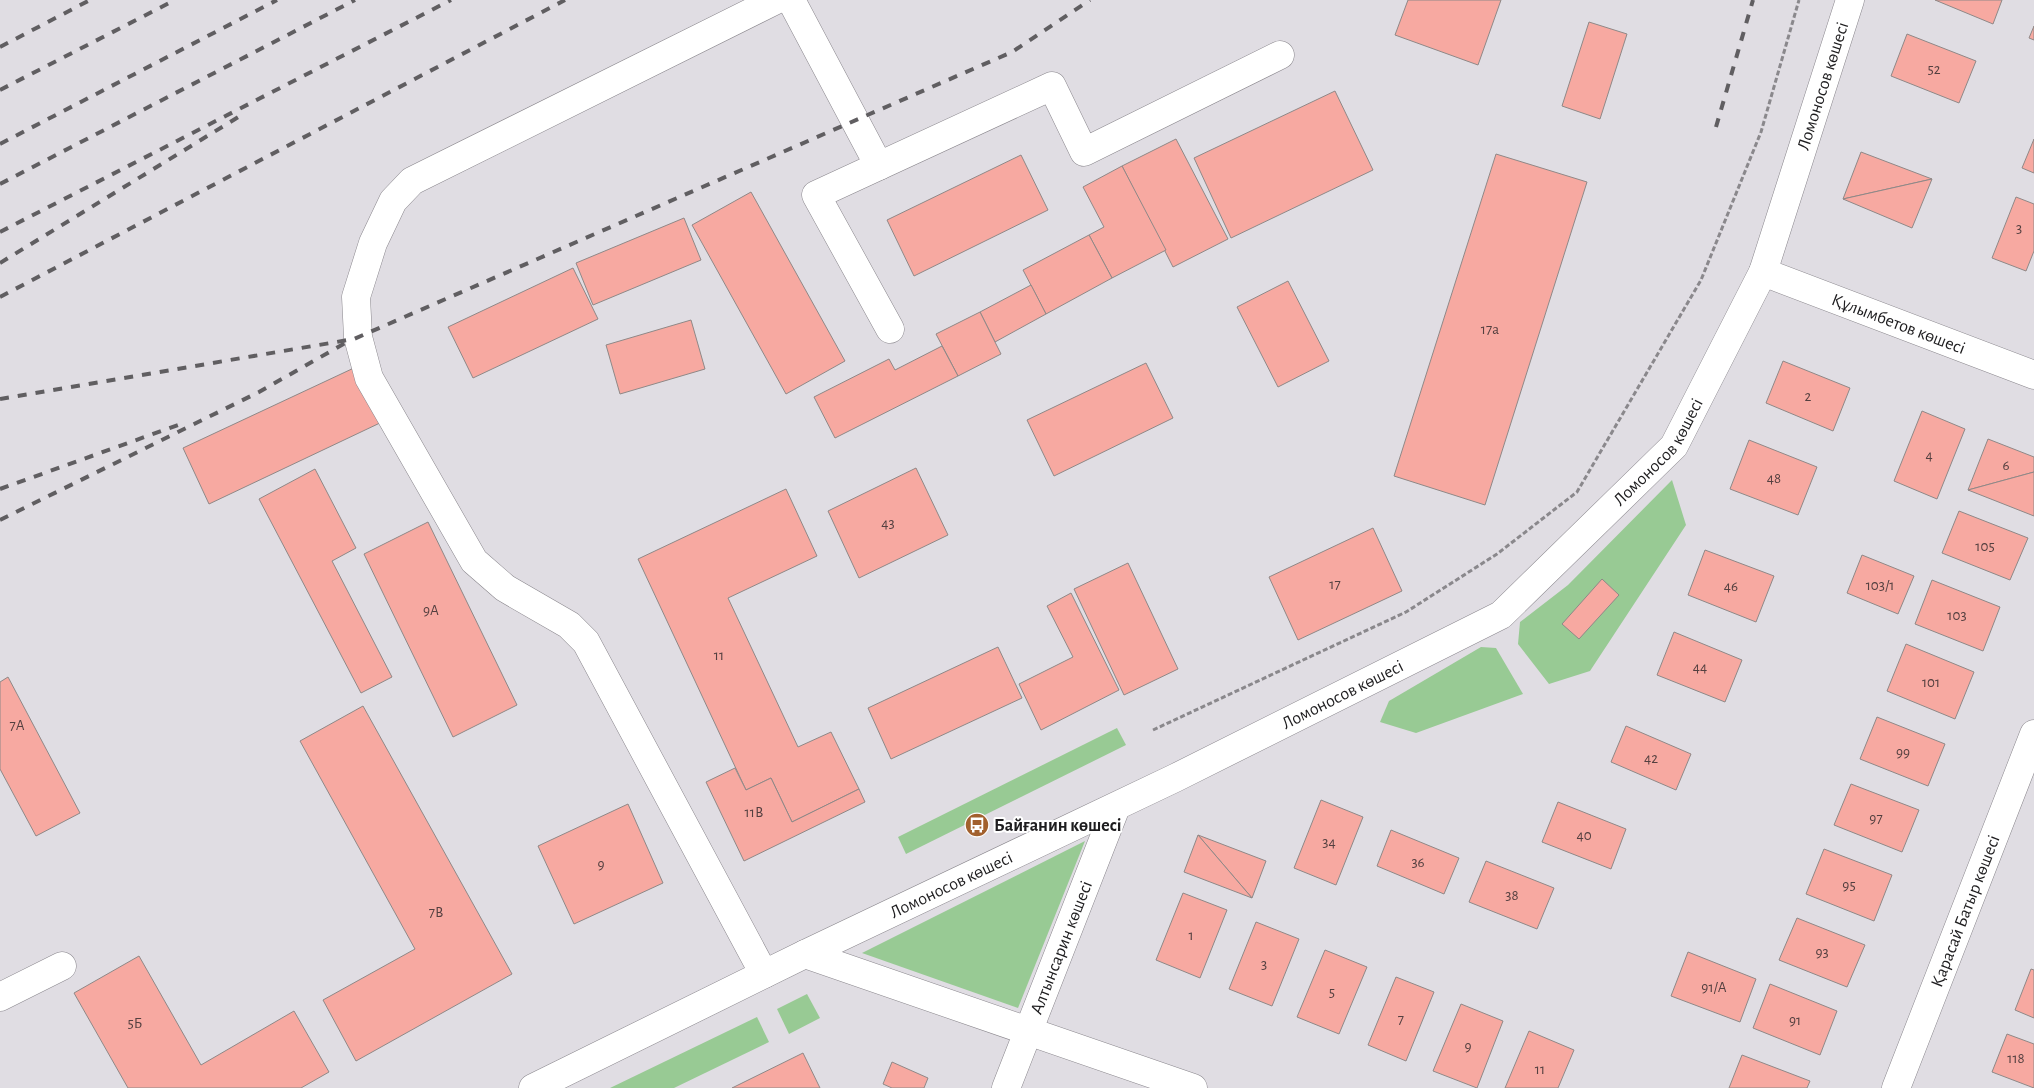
<svg xmlns="http://www.w3.org/2000/svg" width="2034" height="1088" font-family="'Alegreya Sans',sans-serif">
<rect width="100%" height="100%" fill="#e0dde3"/>
<g fill="#98ca94">
<polygon points="1672,480 1686,525 1590,671 1549,684 1518,644 1520,622 1568,585"/>
<polygon points="1481,647 1496,648 1523,694 1416,733 1380,722 1389,701"/>
<polygon points="1117,728 1126,745 906,854 898,837"/>
<polygon points="1085,841 1018,1008 862,953"/>
<polygon points="807,994 820,1018 789,1034 777,1009"/>
<polygon points="757,1017 769,1042 674,1088 610,1088"/>
</g>
<g fill="#f7a9a1" stroke="#8f8887">
<polygon points="1408,0 1501,0 1478,65 1395,35"/>
<polygon points="1935,0 2002,0 1993,24"/>
<polygon points="1589,22 1627,34 1600,119 1562,106"/>
<polygon points="2034,26 2034,40 2029,38"/>
<polygon points="1907,34 1976,61 1959,103 1891,76"/>
<polygon points="1335,91 1373,170 1231,238 1194,158"/>
<polygon points="1176,139 1228,239 1173,267 1122,166"/>
<polygon points="2034,139 2034,173 2022,168"/>
<polygon points="1861,152 1932,179 1843,199"/>
<polygon points="1496,154 1587,182 1485,505 1394,476"/>
<polygon points="1021,155 1048,210 914,276 887,220"/>
<polygon points="1122,166 1166,250 1112,278 1089,235 1104,227 1083,187"/>
<polygon points="1932,179 1912,228 1843,199"/>
<polygon points="751,192 845,361 786,394 692,225"/>
<polygon points="2016,197 2034,204 2034,251 2026,271 1992,258"/>
<polygon points="684,218 701,260 593,305 576,263"/>
<polygon points="1089,235 1112,278 1046,314 1023,270"/>
<polygon points="573,268 598,319 473,378 448,327"/>
<polygon points="1288,281 1329,361 1278,387 1237,307"/>
<polygon points="1031,285 1046,314 995,342 980,312"/>
<polygon points="980,312 1001,354 958,376 936,334"/>
<polygon points="691,320 705,369 620,394 606,345"/>
<polygon points="942,346 958,376 835,438 814,397 889,359 895,370"/>
<polygon points="1783,361 1850,388 1833,431 1766,403"/>
<polygon points="1146,363 1173,418 1054,476 1027,420"/>
<polygon points="356,367 382,422 209,504 183,448"/>
<polygon points="1922,411 1965,429 1937,499 1894,481"/>
<polygon points="1988,439 2034,457 2034,472 1968,490"/>
<polygon points="1749,440 1817,467 1798,515 1730,489"/>
<polygon points="916,468 948,535 859,578 828,511"/>
<polygon points="315,469 356,548 332,561 392,677 361,693 259,499"/>
<polygon points="2034,472 2034,516 1968,490"/>
<polygon points="786,489 817,556 728,598 798,747 831,732 859,789 792,822 771,778 746,790 638,559"/>
<polygon points="1959,511 2028,538 2010,580 1942,553"/>
<polygon points="428,522 517,705 453,737 364,554"/>
<polygon points="1373,528 1402,591 1298,640 1269,577"/>
<polygon points="1705,550 1774,576 1756,622 1688,595"/>
<polygon points="1862,555 1914,576 1898,614 1847,593"/>
<polygon points="1128,563 1178,669 1124,695 1074,589"/>
<polygon points="1602,579 1619,595 1579,639 1562,624"/>
<polygon points="1932,580 2000,607 1983,651 1915,624"/>
<polygon points="1071,593 1119,690 1041,730 1019,684 1073,657 1047,606"/>
<polygon points="1674,632 1742,660 1725,702 1657,675"/>
<polygon points="1906,644 1974,672 1955,719 1887,691"/>
<polygon points="998,647 1022,698 891,759 868,708"/>
<polygon points="8,677 80,813 36,836 0,769 0,682"/>
<polygon points="363,706 512,974 356,1061 323,1000 415,949 300,741"/>
<polygon points="1877,717 1945,744 1928,786 1860,759"/>
<polygon points="1626,726 1691,754 1676,790 1611,762"/>
<polygon points="735,768 746,790 771,778 792,822 859,789 865,802 744,861 706,782"/>
<polygon points="1851,784 1919,810 1902,852 1834,825"/>
<polygon points="1321,800 1363,817 1336,885 1294,868"/>
<polygon points="1558,802 1626,829 1611,869 1542,842"/>
<polygon points="628,804 663,883 574,924 538,846"/>
<polygon points="1391,830 1459,858 1444,894 1377,866"/>
<polygon points="1198,835 1266,861 1252,898"/>
<polygon points="1198,835 1252,898 1184,872"/>
<polygon points="1824,849 1892,875 1874,921 1806,894"/>
<polygon points="1486,861 1554,888 1537,929 1469,902"/>
<polygon points="1183,893 1227,910 1200,978 1156,960"/>
<polygon points="1797,918 1865,945 1847,987 1779,960"/>
<polygon points="1256,922 1299,939 1272,1006 1229,989"/>
<polygon points="1325,950 1367,967 1339,1034 1297,1017"/>
<polygon points="1688,952 1756,979 1740,1022 1671,996"/>
<polygon points="139,956 201,1065 294,1011 329,1072 301,1088 128,1088 74,993"/>
<polygon points="2031,969 2034,970 2034,1018 2015,1010"/>
<polygon points="1396,977 1434,992 1406,1061 1368,1045"/>
<polygon points="1770,984 1837,1011 1820,1055 1753,1028"/>
<polygon points="1461,1004 1503,1021 1477,1088 1433,1071"/>
<polygon points="1529,1031 1574,1050 1558,1088 1505,1088"/>
<polygon points="2007,1034 2034,1044 2034,1088 1992,1072"/>
<polygon points="803,1053 820,1088 732,1088"/>
<polygon points="1742,1055 1810,1081 1807,1088 1729,1088"/>
<polygon points="892,1062 928,1078 924,1088 892,1088 883,1084"/>
</g>
<g fill="none" stroke-linecap="round" stroke-linejoin="round">
<g stroke="#8a878d" stroke-width="29">
<g id="minor">
<polyline points="791,0 879,166"/>
<path id="s1" d="M1763,272L2034,375"/>
<polyline points="890,329 816,195 1052,86 1084,152 1280,55"/>
<polyline points="805,954 1193,1088"/>
<polyline points="764,974 586,642 569,625 505,588 474,561 369,378 358,337 356,297 373,243 393,201 412,181 776,0"/>
<polyline points="0,997 62,966"/>
<path id="s2" d="M533,1088L805,954L1175,778L1501,615L1674,446L1763,272L1850,0"/>
<path id="s3" d="M1006,1088L1116,807"/>
<path id="s4" d="M1896,1088L2034,734"/>
</g>
</g>
<polyline stroke="#8a888c" stroke-width="3" stroke-dasharray="5 2.5" stroke-linecap="butt" points="1153,730 1406,612 1497,554 1577,492 1701,280 1761,132 1799,0"/>
<use href="#minor" stroke="#fff" stroke-width="28"/>
<g stroke="#605e61" stroke-width="4" stroke-dasharray="9 9" stroke-linecap="butt">
<polyline points="0,47 90,0"/>
<polyline points="0,90 175,0"/>
<polyline points="1716,127 1753,0"/>
<polyline points="0,144 277,0"/>
<polyline points="0,184 355,0"/>
<polyline points="0,232 451,0"/>
<polyline points="0,263 240,116"/>
<polyline points="0,297 565,0"/>
<polyline points="0,399 354,339 1012,52 1090,0"/>
<polyline points="0,489 178,425"/>
<polyline points="0,520 259,392 347,342"/>
</g>
</g>
<defs>
<g id="bus-disc" transform="scale(1.25)"><circle r="9.5" fill="#a2602d" stroke="#fff"/><path d="M-5-6H5V4H4V6H2V4H-2V6H-4V4H-5ZM-3.5-4V0h7V-4ZM-3.5 1.2v1.5H-2V1.2ZM2 1.2v1.5H3.5V1.2Z" fill="#fff"/></g>
</defs>
<g fill-rule="evenodd">
<use href="#bus-disc" x="977" y="825"/>
</g>
<g text-anchor="middle" stroke-width="4" stroke-linejoin="round" paint-order="stroke">
<g font-size="15" fill="#544040">
<text x="1934" y="74">52</text>
<text x="2019" y="233">3</text>
<text x="1490" y="334">17а</text>
<text x="1808" y="401">2</text>
<text x="1929" y="460">4</text>
<text x="2006" y="470">6</text>
<text x="1774" y="483">48</text>
<text x="888" y="528">43</text>
<text x="1985" y="551">105</text>
<text x="1335" y="589">17</text>
<text x="1880" y="590">103/1</text>
<text x="1731" y="591">46</text>
<text x="431" y="615">9А</text>
<text x="1957" y="620">103</text>
<text x="719" y="660">11</text>
<text x="1700" y="672">44</text>
<text x="1931" y="687">101</text>
<text x="17" y="730">7А</text>
<text x="1903" y="757">99</text>
<text x="1651" y="763">42</text>
<text x="754" y="817">11В</text>
<text x="1876" y="823">97</text>
<text x="1584" y="840">40</text>
<text x="1329" y="847">34</text>
<text x="1418" y="867">36</text>
<text x="601" y="869">9</text>
<text x="1849" y="890">95</text>
<text x="1512" y="900">38</text>
<text x="436" y="917">7В</text>
<text x="1191" y="940">1</text>
<text x="1822" y="957">93</text>
<text x="1264" y="969">3</text>
<text x="1714" y="992">91/А</text>
<text x="1332" y="997">5</text>
<text x="1401" y="1024">7</text>
<text x="1795" y="1025">91</text>
<text x="135" y="1028">5Б</text>
<text x="1468" y="1051">9</text>
<text x="2016" y="1063">118</text>
<text x="1540" y="1074">11</text>
</g>
<g font-size="18" fill="#1e1d1f" stroke="#fff">
<text dy="6" stroke="none"><textPath href="#s2" startOffset="1710">Ломоносов көшесі</textPath></text>
<text dy="6" stroke="none"><textPath href="#s1" startOffset="145">Құлымбетов көшесі</textPath></text>
<text dy="6" stroke="none"><textPath href="#s2" startOffset="1305">Ломоносов көшесі</textPath></text>
<text dy="6" stroke="none"><textPath href="#s2" startOffset="900">Ломоносов көшесі</textPath></text>
<text dy="6" stroke="none"><textPath href="#s2" startOffset="465">Ломоносов көшесі</textPath></text>
<text dy="6" stroke="none"><textPath href="#s4" startOffset="190">Қарасай Батыр көшесі</textPath></text>
<text dy="6" stroke="none"><textPath href="#s3" startOffset="151">Алтынсарин көшесі</textPath></text>
</g>
<g font-size="18" font-weight="bold" fill="#1e1d1f" stroke="#fff" text-anchor="start">
<text x="994" y="831">Байғанин көшесі</text>
</g>
</g>
</svg>
